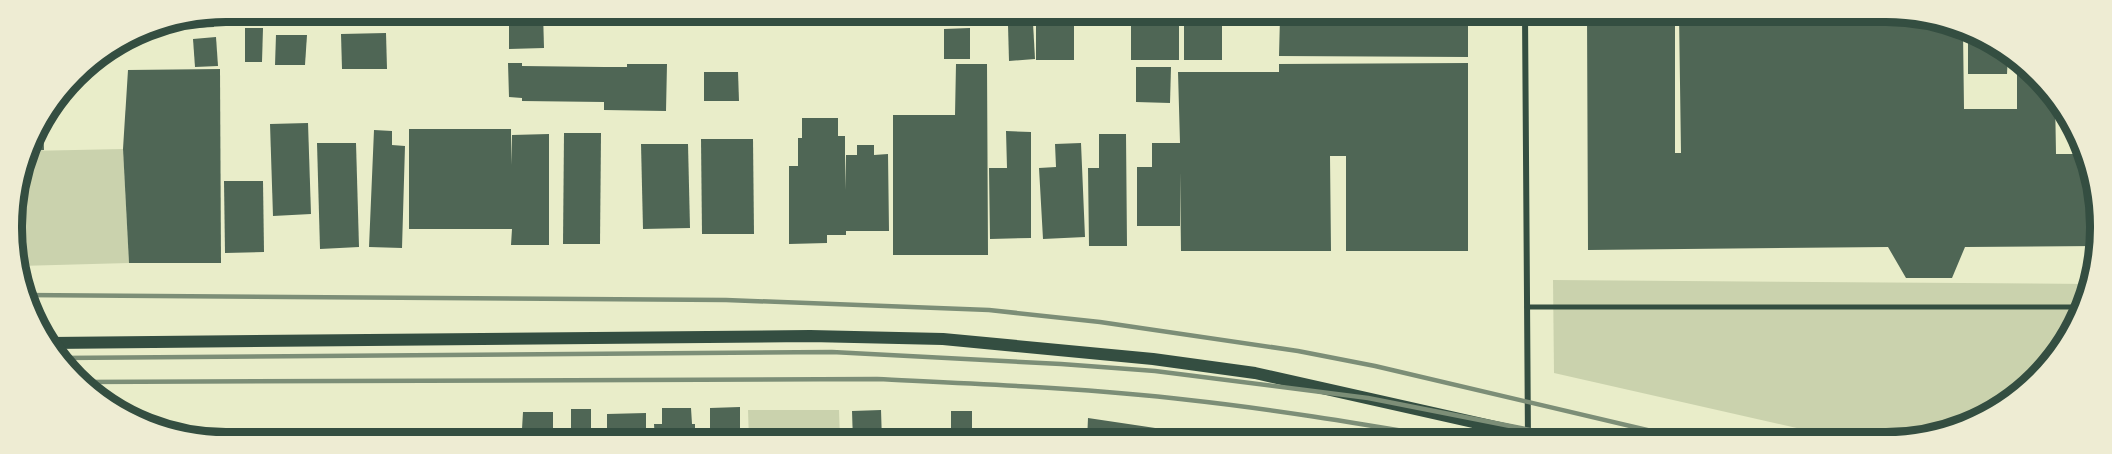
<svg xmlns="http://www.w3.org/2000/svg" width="2112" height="454" font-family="'Work Sans',sans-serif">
<rect width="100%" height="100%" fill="#e9edc9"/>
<g fill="#cad2ad">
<polygon points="123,149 129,263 19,266 12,213 27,151"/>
<polygon points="1553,280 2089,284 2078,322 2037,379 1968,425 1899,442 1854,441 1554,373"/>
<polygon points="748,410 839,410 840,441 749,441"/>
</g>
<g fill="#4f6655">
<polygon points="509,12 543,12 544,48 509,49"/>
<polygon points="1276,13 1308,13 1308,16 1406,17 1406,13 1468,13 1468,57 1279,56 1280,17 1276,17"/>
<polygon points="1587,13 1675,14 1675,153 1681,153 1679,14 1913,14 1963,31 1964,109 2017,109 2017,62 2055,96 2056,154 2084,154 2093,171 2098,246 1965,247 1952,278 1906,278 1888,247 1588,250"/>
<polygon points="213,15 214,27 176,29 176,22"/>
<polygon points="1033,23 1035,59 1009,61 1008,25"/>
<polygon points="1074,23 1074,60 1036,60 1036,24"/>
<rect x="1131" y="23" width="48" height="37"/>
<rect x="1184" y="25" width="38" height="35"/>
<polygon points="245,28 263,28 262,62 245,62"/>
<polygon points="970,28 970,59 944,59 944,29"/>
<polygon points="1968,32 1992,41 2008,54 2007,74 1968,74"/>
<polygon points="386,33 387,69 342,69 341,34"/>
<polygon points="276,35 307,35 305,65 275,65"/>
<polygon points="216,37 218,66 195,67 193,39"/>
<polygon points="508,63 522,63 522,66 604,67 627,67 627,64 667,64 666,111 604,110 604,102 522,101 522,98 509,97"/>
<polygon points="1468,63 1468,251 1346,251 1346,156 1330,156 1331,251 1181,251 1180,172 1180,226 1137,226 1137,167 1152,167 1152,143 1180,143 1178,72 1279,72 1279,64"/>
<polygon points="956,64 987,64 988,255 893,255 893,115 955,115"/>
<polygon points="1136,67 1171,67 1170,103 1136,102"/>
<polygon points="220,69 221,263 129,263 123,149 128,70"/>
<polygon points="704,72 738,72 739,101 704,101"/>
<polygon points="802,118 838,118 838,136 845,136 845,190 846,155 857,155 857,145 874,145 874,155 888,154 889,231 846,231 846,235 827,235 827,243 789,244 789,166 798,166 798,138 802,138"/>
<polygon points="43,123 44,150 27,151 29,144"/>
<polygon points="308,123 311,214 273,216 270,124"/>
<polygon points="409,129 511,129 511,165 512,135 549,134 549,245 511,245 512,229 409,229"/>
<polygon points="374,130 392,131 392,145 405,146 402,248 369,247"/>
<polygon points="1006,131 1031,132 1031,238 990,239 989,168 1007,168"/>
<polygon points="564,133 601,133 600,244 563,244"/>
<polygon points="1099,134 1126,134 1127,246 1089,246 1088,168 1099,168"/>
<polygon points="701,139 753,139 754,234 702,234"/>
<polygon points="317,143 356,143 359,247 320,249"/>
<polygon points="1081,143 1085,237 1043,239 1039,168 1056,167 1055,144"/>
<polygon points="641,144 688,144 690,228 643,229"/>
<polygon points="224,181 263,181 264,252 225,253"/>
<polygon points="740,407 740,432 743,432 743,441 704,441 704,433 710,432 710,408"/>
<polygon points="662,408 691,408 692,424 695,424 695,441 655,441 654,424 662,424"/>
<polygon points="571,409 591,409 591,431 598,431 598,441 560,440 560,429 571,429"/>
<polygon points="881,410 882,441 853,441 852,411"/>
<rect x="951" y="411" width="21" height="30"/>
<polygon points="523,412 553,412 553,440 514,440 514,429 522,429"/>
<polygon points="646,413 646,441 607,441 607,414"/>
<polygon points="1088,418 1229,439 1267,437 1267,441 1087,441"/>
<polygon points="1085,429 1085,441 1039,441 1039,430"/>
<rect x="221" y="432" width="46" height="8"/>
<polygon points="361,436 361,440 319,440 319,437"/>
<polygon points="366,436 411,437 411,440 366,440"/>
<rect x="277" y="437" width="39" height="3"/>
<polygon points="509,437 509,440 472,440 472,438"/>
</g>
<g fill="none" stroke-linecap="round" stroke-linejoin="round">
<polyline stroke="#344e41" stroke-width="5" points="1527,307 2082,307"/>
<polyline stroke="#344e41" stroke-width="6" points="1525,13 1528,441"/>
<polyline stroke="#344e41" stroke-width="12" points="50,343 810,336 943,339 1153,359 1255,373 1558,441"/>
<g stroke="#7c8e77" stroke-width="4.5">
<polyline points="23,295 726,300 989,310 1100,322 1298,351 1375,366 1694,441"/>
<polyline points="59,358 832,352 1061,364 1155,371 1368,398 1586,441"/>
<path d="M81,382L877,379C981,384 1086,388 1189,400C1281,410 1373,426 1463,441"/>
</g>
</g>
<path d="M0 0H2112V454H0ZM226 22H1886A204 204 0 0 1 2090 226V228A204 204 0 0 1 1886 432H226A204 204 0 0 1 22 228V226A204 204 0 0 1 226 22Z" fill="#eeecd3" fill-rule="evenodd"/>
<path fill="none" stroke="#344e41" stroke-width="8" d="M226 22H1886A204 204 0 0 1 2090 226V228A204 204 0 0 1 1886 432H226A204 204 0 0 1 22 228V226A204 204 0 0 1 226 22Z"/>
</svg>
